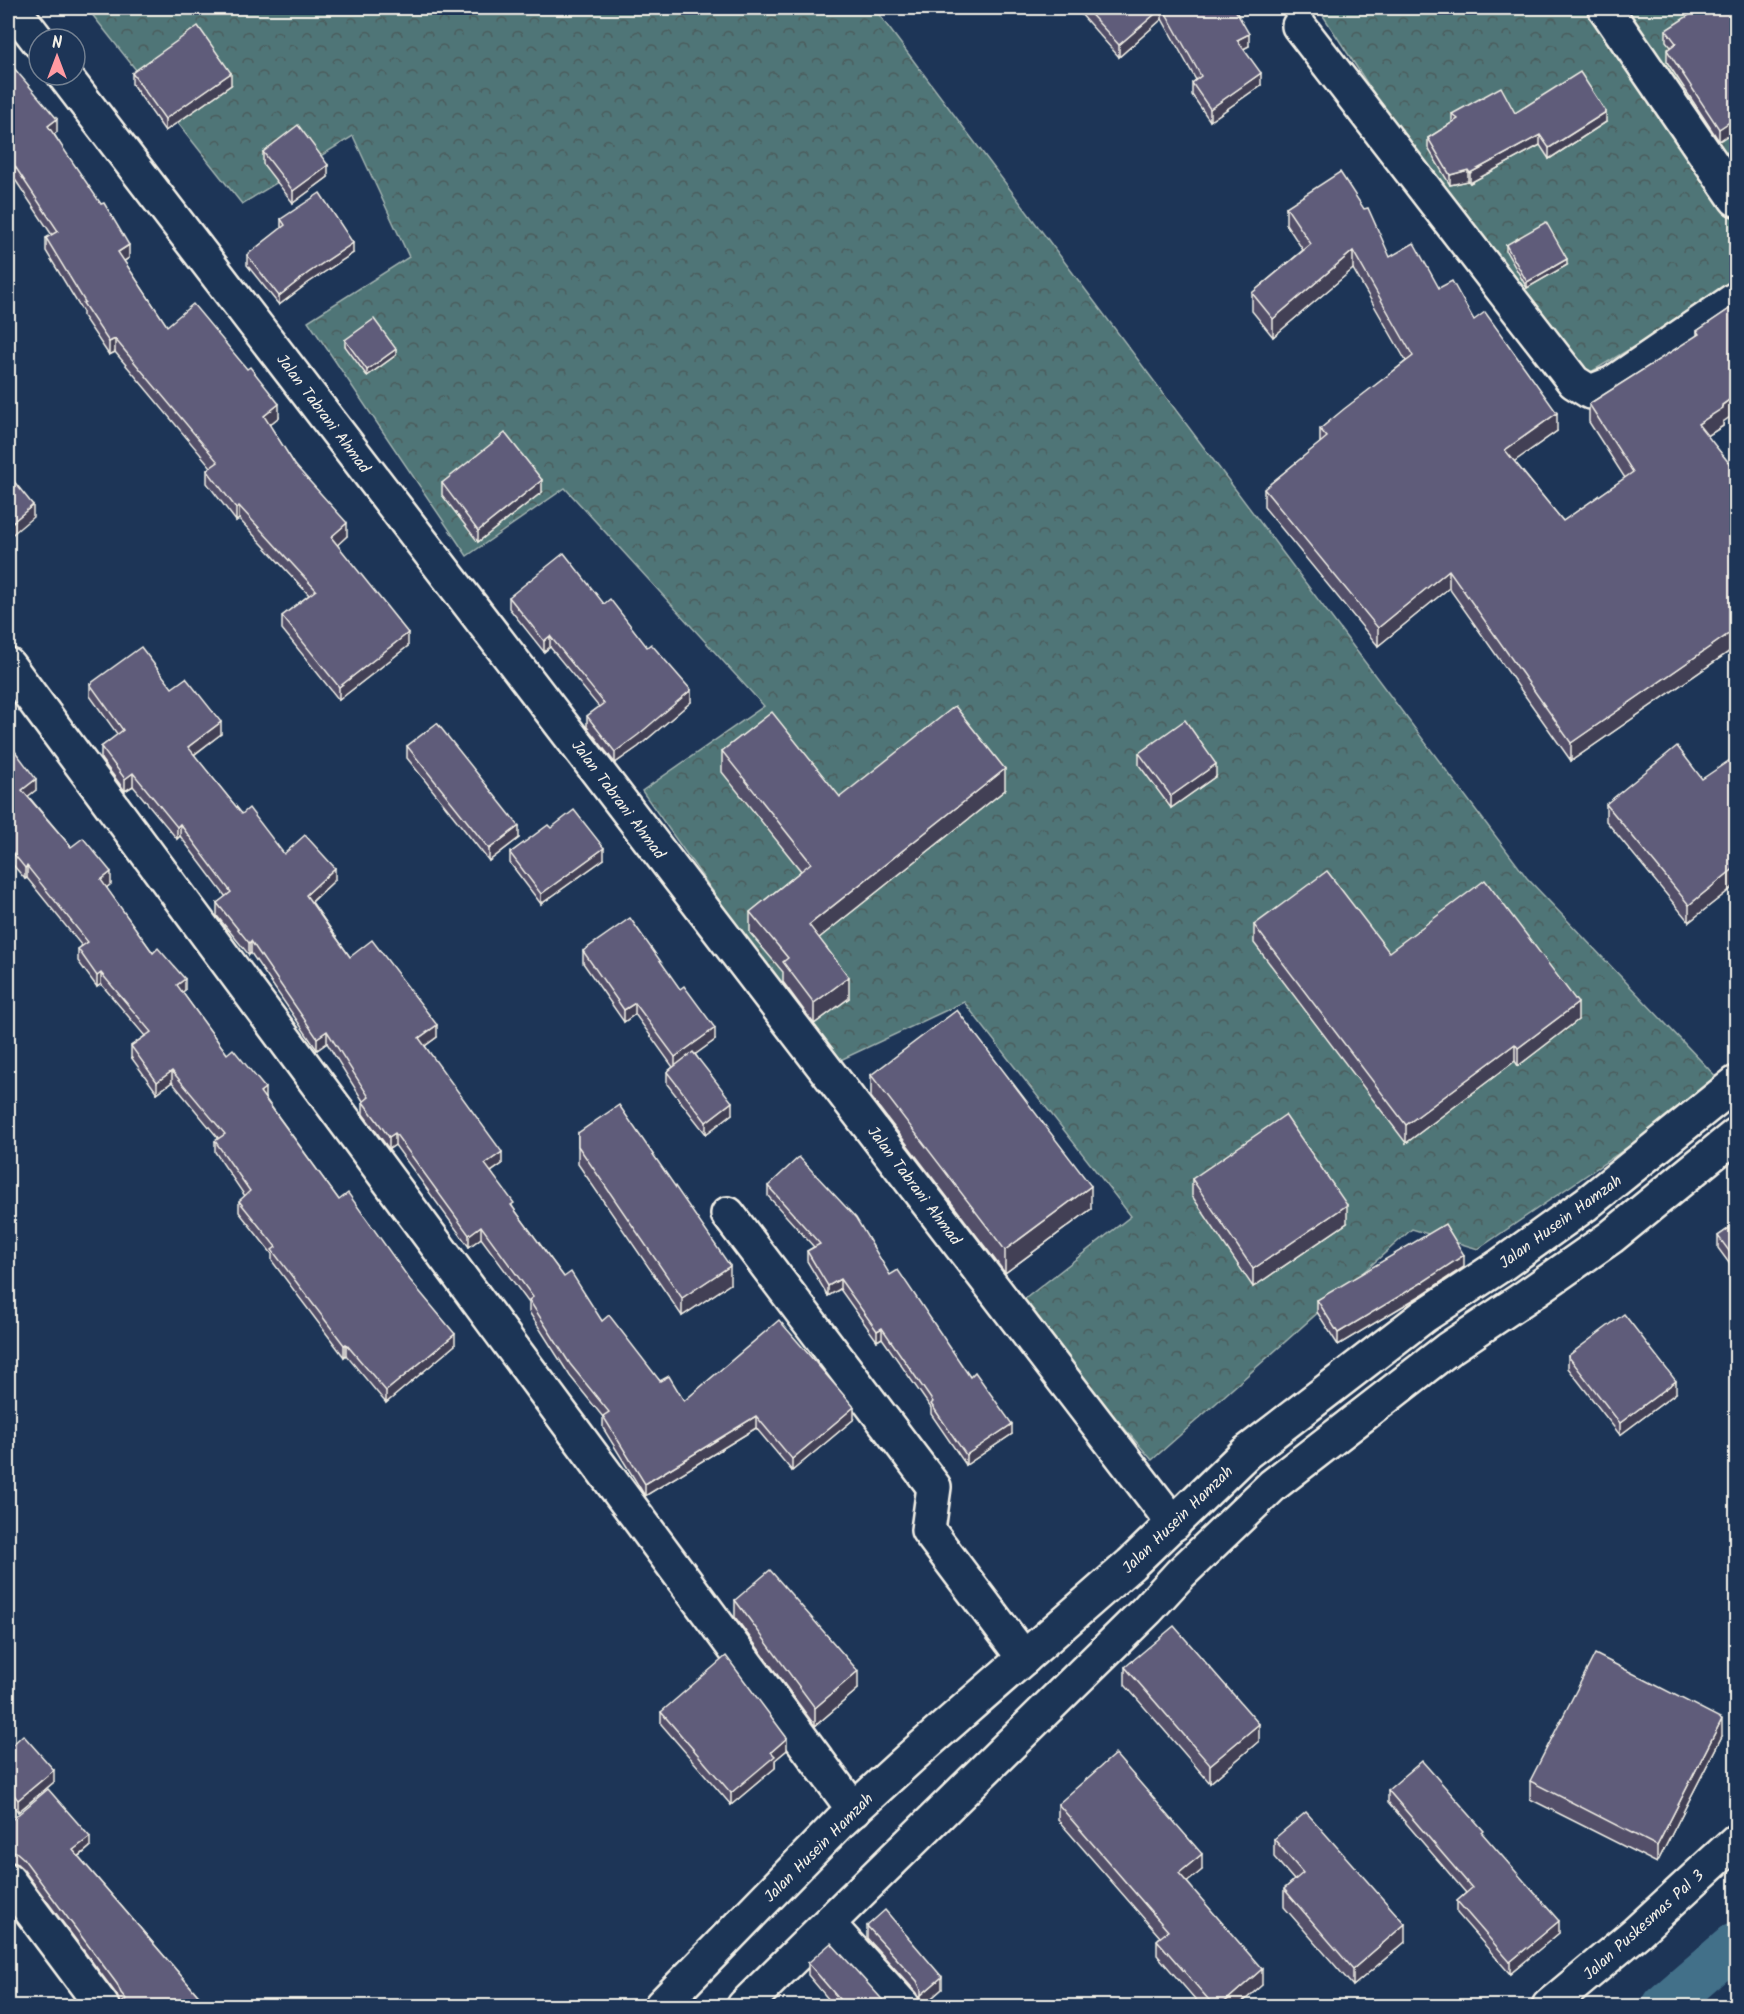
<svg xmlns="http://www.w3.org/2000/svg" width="1744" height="2014" font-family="Kalam,sans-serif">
<defs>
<pattern id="forest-crowns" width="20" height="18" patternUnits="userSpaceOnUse" patternTransform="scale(1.5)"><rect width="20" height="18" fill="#4f7577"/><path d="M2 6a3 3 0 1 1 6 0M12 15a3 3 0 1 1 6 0" fill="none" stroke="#4c5c5c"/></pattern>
</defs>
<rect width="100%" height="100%" fill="#1d3557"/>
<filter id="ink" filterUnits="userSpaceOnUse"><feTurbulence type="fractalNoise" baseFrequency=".0167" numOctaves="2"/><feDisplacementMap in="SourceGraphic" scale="12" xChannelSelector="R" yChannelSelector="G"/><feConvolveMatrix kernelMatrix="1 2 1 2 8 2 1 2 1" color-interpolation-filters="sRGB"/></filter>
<g filter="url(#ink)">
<g fill="url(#forest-crowns)" stroke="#a2b3b0" stroke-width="1.5">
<polygon points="87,8 874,8 1527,878 1722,1083 1478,1249 1412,1229 1152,1460 1017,1305 1131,1216 964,1002 834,1063 642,791 764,706 565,488 467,556 308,321 409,257 353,136 242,204"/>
<polygon points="1318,8 1736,8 1736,286 1574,382 1482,259"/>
</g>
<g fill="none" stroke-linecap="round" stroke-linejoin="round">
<polyline stroke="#436f89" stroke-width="44" points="1664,2006 1736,1944"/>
<g stroke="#f4f1e8" stroke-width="38">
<g id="minor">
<polyline points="13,8 39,42"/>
<polyline points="1605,8 1736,199"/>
<polyline points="1299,26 1574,382 1590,392 1613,383 1736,299"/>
<polyline points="64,75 1174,1524"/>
<polyline points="8,665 854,1810"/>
<polyline points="728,1214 934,1487 928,1530 1024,1658"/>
<polyline points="8,1880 102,2006"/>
<polyline points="828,1924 903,2006"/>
<polyline points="1549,2006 1636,1933 1736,1841"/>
</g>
</g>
<g stroke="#f4f1e8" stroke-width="38">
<g id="tertiary">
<polyline points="661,2006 840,1822 912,1756 1131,1564 1246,1453 1424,1316 1501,1265 1586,1204 1736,1083"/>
<polyline points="744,2006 1147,1610 1180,1574 1273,1485 1448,1349 1524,1298 1611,1237 1736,1135"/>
</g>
</g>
<use href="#minor" stroke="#1d3557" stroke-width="33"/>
<use href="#tertiary" stroke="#1d3557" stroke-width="33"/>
</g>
<g fill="#524f69" stroke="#f4f1e8" stroke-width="1.5">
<polygon points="1080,8 1234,8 1249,46 1243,49 1261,85 1210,121 1192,95 1192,83 1196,80 1162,19 1119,57 1080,13"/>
<polygon points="1737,8 1737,129 1719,141 1667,62 1667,50 1671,47 1666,41 1666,30"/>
<polygon points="8,61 57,132 54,134 129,258 124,261 167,326 279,417 269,425 295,465 347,536 337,545 408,646 339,700 282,629 282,616 309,595 239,519 236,521 207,483 207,470 211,467 115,352 109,355 83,316 83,312 46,251 46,238 52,235 10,172"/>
<polygon points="132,73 231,85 165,131 132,84"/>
<polygon points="1515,113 1606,122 1549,159 1540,145 1470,183 1468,181 1450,185 1428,148 1428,138 1452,123 1452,114"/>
<polygon points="263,152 328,177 293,203 263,164"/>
<polygon points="1286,207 1390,257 1439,288 1474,320 1557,431 1514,461 1563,521 1625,478 1589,422 1589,404 1697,336 1697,331 1737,304 1723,426 1707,436 1737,473 1737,646 1571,761 1449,588 1378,646 1264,507 1264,489 1320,443 1320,429 1406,361 1353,269 1273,337 1252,311 1252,293 1303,250 1286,224"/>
<polygon points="281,219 353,253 308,283 279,305 247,265 247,255 281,229"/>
<polygon points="1506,245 1567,265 1527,288 1506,251"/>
<polygon points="345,340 396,355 367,376 345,346"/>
<polygon points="442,483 542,492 478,542 442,495"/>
<polygon points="509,597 604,604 691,702 638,747 615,763 587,727 587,716 599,707 550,647 544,652 509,608"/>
<polygon points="90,684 172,688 221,734 194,755 242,814 284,854 335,880 312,902 350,957 437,1037 425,1046 502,1164 491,1172 514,1209 564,1277 602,1321 660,1381 684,1401 854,1419 792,1471 756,1428 645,1496 603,1428 603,1417 570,1376 529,1312 529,1303 481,1238 469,1247 395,1145 389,1149 363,1114 363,1101 327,1043 317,1050 251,953 249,955 217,916 217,903 226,897 180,836 177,839 133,786 125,791 101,759 101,747 118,735 90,696"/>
<polygon points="8,743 36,790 28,796 71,847 111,884 106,888 153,953 185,990 182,992 227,1054 265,1098 339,1200 455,1345 386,1403 346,1355 344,1357 272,1261 272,1254 239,1212 239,1201 245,1196 215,1152 215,1141 219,1139 172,1082 157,1093 131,1057 131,1046 145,1036 101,984 97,987 78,961 78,949 82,946 27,878 25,879 8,859"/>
<polygon points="407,746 519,838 489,861 407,758"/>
<polygon points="722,751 840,797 1005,790 819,938 849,998 814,1024 783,982 783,972 750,933 750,912 801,871 722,772"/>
<polygon points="1139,753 1216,776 1171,808 1139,765"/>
<polygon points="1737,763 1737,884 1689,922 1606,821 1606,804 1702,779"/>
<polygon points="551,828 604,859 541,904 510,863 510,853"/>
<polygon points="1254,925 1389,952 1578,1020 1518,1066 1515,1061 1406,1143 1254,943"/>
<polygon points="583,951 715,1040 695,1054 732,1114 706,1134 667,1084 667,1072 673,1067 635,1014 624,1022 583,963"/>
<polygon points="871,1075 1091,1209 1005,1273 871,1097"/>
<polygon points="578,1133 730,1284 682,1316 578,1164"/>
<polygon points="1192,1179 1347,1223 1253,1287 1192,1196"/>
<polygon points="768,1186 890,1275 970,1377 1012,1434 966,1465 931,1414 931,1408 882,1338 877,1341 840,1289 828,1296 807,1261 807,1251 814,1247 768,1196"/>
<polygon points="1737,1223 1737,1274 1718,1248 1718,1236"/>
<polygon points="1464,1267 1423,1294 1338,1345 1317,1312 1317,1300"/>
<polygon points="1568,1356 1676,1393 1620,1435 1568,1368"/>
<polygon points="735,1600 858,1689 815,1726 735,1617"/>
<polygon points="1125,1667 1259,1741 1210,1783 1125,1685"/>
<polygon points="661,1712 787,1750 775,1760 775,1768 731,1805 661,1724"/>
<polygon points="1722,1736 1657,1863 1530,1799 1530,1781"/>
<polygon points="8,1749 54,1782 18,1812 8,1799"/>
<polygon points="1388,1790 1484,1836 1559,1933 1510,1974 1457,1913 1457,1901 1466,1893 1388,1802"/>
<polygon points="1058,1804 1202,1870 1187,1882 1262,1985 1237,2007 1202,2007 1157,1955 1157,1940 1160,1937 1058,1820"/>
<polygon points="8,1823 90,1847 79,1857 208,2007 120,2003 117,1995 23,1869 16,1863 8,1861"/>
<polygon points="1274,1839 1405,1942 1353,1986 1284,1907 1284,1889 1294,1880 1274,1857"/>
<polygon points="867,1926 942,1989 921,2007 921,2001 917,1993 867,1938"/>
<polygon points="808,1963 889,2007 835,2007 808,1975"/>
</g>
<g fill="#424055" stroke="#f4f1e8" stroke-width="1.5">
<polygon points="1162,8 1162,19 1119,57 1119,45"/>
<polygon points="1249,34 1249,46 1237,52 1237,40"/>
<polygon points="231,73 231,85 165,131 165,119"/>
<polygon points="1261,73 1261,85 1210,121 1210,109"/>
<polygon points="1606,112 1606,122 1549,159 1549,148"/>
<polygon points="1737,117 1737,129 1719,141 1719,129"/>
<polygon points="57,119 57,132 48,139 48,126"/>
<polygon points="1540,135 1540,145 1470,183 1470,173"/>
<polygon points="10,159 10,172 8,174 8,161"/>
<polygon points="328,165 328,177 293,203 293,191"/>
<polygon points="1468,170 1468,181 1450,185 1450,175"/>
<polygon points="353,243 353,253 308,283 279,305 279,296 308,273"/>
<polygon points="129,245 129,258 118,265 118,252"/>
<polygon points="1353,251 1353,269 1273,337 1273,319"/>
<polygon points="1567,259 1567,265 1527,288 1527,282"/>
<polygon points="115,339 115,352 109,355 109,342"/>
<polygon points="396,349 396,355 367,376 367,370"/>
<polygon points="1737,394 1737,412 1723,422 1723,426 1698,442 1698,424"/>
<polygon points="279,404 279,417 264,429 264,416"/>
<polygon points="1557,413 1557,431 1505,468 1505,450"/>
<polygon points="542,480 542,492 478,542 478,531"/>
<polygon points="33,505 33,517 8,538 8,526"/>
<polygon points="239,506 239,519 236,521 236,508"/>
<polygon points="347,523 347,536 331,551 331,537"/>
<polygon points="1449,570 1449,588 1378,646 1378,628"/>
<polygon points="1737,628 1737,646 1571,761 1571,743"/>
<polygon points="408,633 408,646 339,700 339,687"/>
<polygon points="550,636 550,647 544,652 544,641"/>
<polygon points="691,690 691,702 638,747 615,763 615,752"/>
<polygon points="221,722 221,734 188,759 188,747"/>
<polygon points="1216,764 1216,776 1171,808 1171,796"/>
<polygon points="1005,769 1005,790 809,946 809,925"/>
<polygon points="133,773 133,786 125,791 125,779"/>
<polygon points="36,779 36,790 22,801 22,790"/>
<polygon points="180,824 180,836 177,839 177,827"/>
<polygon points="519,826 519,838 489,861 489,849"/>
<polygon points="604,848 604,859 541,904 541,894"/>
<polygon points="27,866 27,878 25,879 25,868"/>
<polygon points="1737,866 1737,884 1689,922 1689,905"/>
<polygon points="335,868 335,880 306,907 306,895"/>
<polygon points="111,872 111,884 101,892 101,880"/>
<polygon points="251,941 251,953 249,955 249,943"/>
<polygon points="101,973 101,984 97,987 97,976"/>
<polygon points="849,977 849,998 814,1024 814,1003"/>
<polygon points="185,979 185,990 177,997 177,985"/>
<polygon points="635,1003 635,1014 624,1022 624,1010"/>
<polygon points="1578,1003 1578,1020 1518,1066 1518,1048"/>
<polygon points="437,1025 437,1037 419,1050 419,1038"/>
<polygon points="715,1028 715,1040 675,1069 675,1057"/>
<polygon points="327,1031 327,1043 317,1050 317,1038"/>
<polygon points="1515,1044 1515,1061 1406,1143 1406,1125"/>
<polygon points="172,1071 172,1082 157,1093 157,1082"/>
<polygon points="265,1088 265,1100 260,1092"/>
<polygon points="732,1102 732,1114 706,1134 706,1122"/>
<polygon points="395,1133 395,1145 389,1149 389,1137"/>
<polygon points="502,1152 502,1164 485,1176 485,1164"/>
<polygon points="1091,1186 1091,1209 1005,1273 1005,1250"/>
<polygon points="1347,1205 1347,1223 1253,1287 1253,1269"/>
<polygon points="481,1226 481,1238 469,1247 469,1235"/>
<polygon points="1464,1255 1464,1267 1423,1294 1338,1345 1338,1333"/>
<polygon points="730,1266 730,1284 682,1316 682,1298"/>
<polygon points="840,1279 840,1289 828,1296 828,1286"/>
<polygon points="882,1328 882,1338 877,1341 877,1331"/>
<polygon points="455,1334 455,1345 386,1403 386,1391"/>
<polygon points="346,1344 346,1355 344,1357 344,1345"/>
<polygon points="1676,1381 1676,1393 1620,1435 1620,1423"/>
<polygon points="854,1407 854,1419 792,1471 792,1459"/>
<polygon points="756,1416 756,1428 645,1496 645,1484"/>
<polygon points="1012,1424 1012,1434 966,1465 966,1455"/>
<polygon points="858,1671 858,1689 815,1726 815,1708"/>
<polygon points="1722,1719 1722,1736 1657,1863 1657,1846"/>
<polygon points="1259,1724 1259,1741 1210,1783 1210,1765"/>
<polygon points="787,1738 787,1750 775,1760 775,1768 731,1805 731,1793 771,1752"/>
<polygon points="54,1770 54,1782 18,1812 18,1800"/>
<polygon points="90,1837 90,1847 73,1861 73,1850"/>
<polygon points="1202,1854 1202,1870 1179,1889 1179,1873"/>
<polygon points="1559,1921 1559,1933 1510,1974 1510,1962"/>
<polygon points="1405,1924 1405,1942 1353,1986 1353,1969"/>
<polygon points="1262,1969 1262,1985 1237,2007 1219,2007"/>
<polygon points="942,1977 942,1989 921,2007 921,1995"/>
</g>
<g fill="#5f5c7a" stroke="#f4f1e8" stroke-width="1.5">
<polygon points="1085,8 1162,8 1119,45"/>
<polygon points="1163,8 1234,8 1249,34 1237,40 1261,73 1210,109 1192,83 1201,76"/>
<polygon points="1700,8 1737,8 1737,117 1719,129 1667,50 1676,43 1666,30"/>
<polygon points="198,26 231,73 165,119 132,73"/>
<polygon points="8,61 57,119 48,126 101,204 104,203 129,245 118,252 167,326 193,304 247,369 250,367 279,404 264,416 295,465 347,523 331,537 408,633 339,687 282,616 316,590 239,506 236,508 207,470 218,462 115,339 109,342 83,303 85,302 46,238 58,231 10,159 8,161"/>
<polygon points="1580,72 1606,112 1549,148 1540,135 1470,173 1468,170 1450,175 1428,138 1458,119 1452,114 1501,87 1515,113"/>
<polygon points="298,125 328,165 293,191 263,152"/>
<polygon points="1340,172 1364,209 1368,208 1390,257 1414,243 1439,288 1452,281 1474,320 1485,312 1557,413 1505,450 1563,521 1633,472 1589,404 1699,334 1697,331 1737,304 1737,394 1722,405 1723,408 1698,424 1737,473 1737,628 1571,743 1449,570 1378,628 1264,489 1327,437 1320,429 1344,409 1413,356 1353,251 1273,319 1252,293 1311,244 1286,207"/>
<polygon points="320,193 353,243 308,273 279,296 247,255 285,225 281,219"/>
<polygon points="1546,222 1567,259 1527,282 1506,245"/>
<polygon points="374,319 396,349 367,370 345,340"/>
<polygon points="505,433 542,480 478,531 442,483"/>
<polygon points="8,474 33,505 8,526"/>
<polygon points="564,553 604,604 610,599 647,647 651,644 691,690 638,735 615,752 587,716 604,703 550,636 544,641 509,597"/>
<polygon points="141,647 172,688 186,678 221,722 188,747 242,814 249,808 284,854 305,835 335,868 306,895 350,957 372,940 437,1025 419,1038 502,1152 485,1164 514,1203 511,1205 564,1277 571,1272 602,1321 609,1315 660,1381 669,1376 684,1401 779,1320 854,1407 792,1459 756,1416 645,1484 603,1416 609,1412 570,1364 529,1300 533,1297 481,1226 469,1235 395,1133 389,1137 363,1102 369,1097 327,1031 317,1038 251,941 249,943 217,903 231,892 180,824 177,827 133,773 125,779 101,747 123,730 90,684"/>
<polygon points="955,706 1005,769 809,925 849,977 814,1003 783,962 788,958 750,912 811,863 722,751 772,712 840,797"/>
<polygon points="1185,720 1216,764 1171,796 1139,753"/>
<polygon points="437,723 519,826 489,849 407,746"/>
<polygon points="8,742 36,779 22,790 71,847 83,838 111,872 101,880 153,953 158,948 185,979 177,985 227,1054 233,1049 265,1088 260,1092 339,1200 348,1193 410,1280 455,1334 386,1391 346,1344 344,1345 272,1250 276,1247 239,1201 250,1191 215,1141 225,1134 172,1071 157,1082 131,1046 151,1032 101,973 97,976 78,949 88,942 27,866 25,868 8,847"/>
<polygon points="1677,746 1702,779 1733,758 1737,763 1737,866 1689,905 1606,804"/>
<polygon points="574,810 604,848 541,894 510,853 548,825 551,828"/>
<polygon points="1327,871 1389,952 1485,880 1578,1003 1518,1048 1515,1044 1406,1125 1254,925"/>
<polygon points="630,918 680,989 684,986 715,1028 675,1057 635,1003 624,1010 583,951"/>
<polygon points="957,1010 1091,1186 1005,1250 871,1075"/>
<polygon points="693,1052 732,1102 706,1122 667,1072"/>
<polygon points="619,1105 730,1266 682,1298 578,1146 578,1133"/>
<polygon points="1285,1115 1347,1205 1253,1269 1192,1179"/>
<polygon points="799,1157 856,1218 890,1275 898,1270 970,1377 975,1372 1012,1424 966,1455 931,1404 933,1402 882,1328 877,1331 840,1279 828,1286 807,1251 820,1244 768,1186"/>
<polygon points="1737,1223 1737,1262 1718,1236"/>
<polygon points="1445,1224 1464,1255 1423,1282 1338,1333 1317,1300"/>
<polygon points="1624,1314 1676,1381 1620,1423 1568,1356"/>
<polygon points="770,1570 858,1671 815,1708 735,1600"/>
<polygon points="1174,1626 1259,1724 1210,1765 1125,1667"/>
<polygon points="1595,1654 1722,1719 1657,1846 1530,1781"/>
<polygon points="726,1656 787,1738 771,1752 775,1756 731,1793 661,1712"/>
<polygon points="23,1735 54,1770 18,1800 8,1787 8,1749"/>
<polygon points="1115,1754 1202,1854 1179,1873 1262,1969 1219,2007 1215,2007 1157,1940 1168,1931 1058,1804"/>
<polygon points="1422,1761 1484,1831 1482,1833 1559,1921 1510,1962 1457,1901 1472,1888 1388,1790"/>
<polygon points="48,1789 90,1837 73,1850 208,2007 117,2007 126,1999 121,1993 117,1984 23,1858 16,1852 8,1850 8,1823"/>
<polygon points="1306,1812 1405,1924 1353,1969 1284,1889 1303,1873 1274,1839"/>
<polygon points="885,1910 942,1977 921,1995 921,1990 917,1981 867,1926"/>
<polygon points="831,1943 889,2007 846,2007 808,1963"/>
</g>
</g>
<g text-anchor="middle" stroke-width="4.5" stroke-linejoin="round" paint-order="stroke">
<g font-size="16" fill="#f4f1e8" stroke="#1d3557">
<text transform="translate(324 413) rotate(53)" y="6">Jalan Tabrani Ahmad</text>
<text transform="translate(619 799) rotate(53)" y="6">Jalan Tabrani Ahmad</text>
<text transform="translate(915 1185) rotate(53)" y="6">Jalan Tabrani Ahmad</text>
<text transform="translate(1560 1221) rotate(-36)" y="6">Jalan Husein Hamzah</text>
<text transform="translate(1177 1519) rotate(-44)" y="6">Jalan Husein Hamzah</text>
<text transform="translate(818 1847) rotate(-45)" y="6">Jalan Husein Hamzah</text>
<text transform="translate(1643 1924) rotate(-42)" y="6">Jalan Puskesmas Pal 3</text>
</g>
</g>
<rect width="1744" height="2014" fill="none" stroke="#1d3557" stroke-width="30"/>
<rect x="15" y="15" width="1714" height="1984" fill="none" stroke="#f4f1e8" stroke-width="2" filter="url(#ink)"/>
<g transform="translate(57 57)"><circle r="28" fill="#1d3557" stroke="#738091" stroke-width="1.5"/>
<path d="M0-4.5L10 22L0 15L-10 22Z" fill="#ff9aa2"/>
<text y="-9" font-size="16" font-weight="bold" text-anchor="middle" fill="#f4f1e8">N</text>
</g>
</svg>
